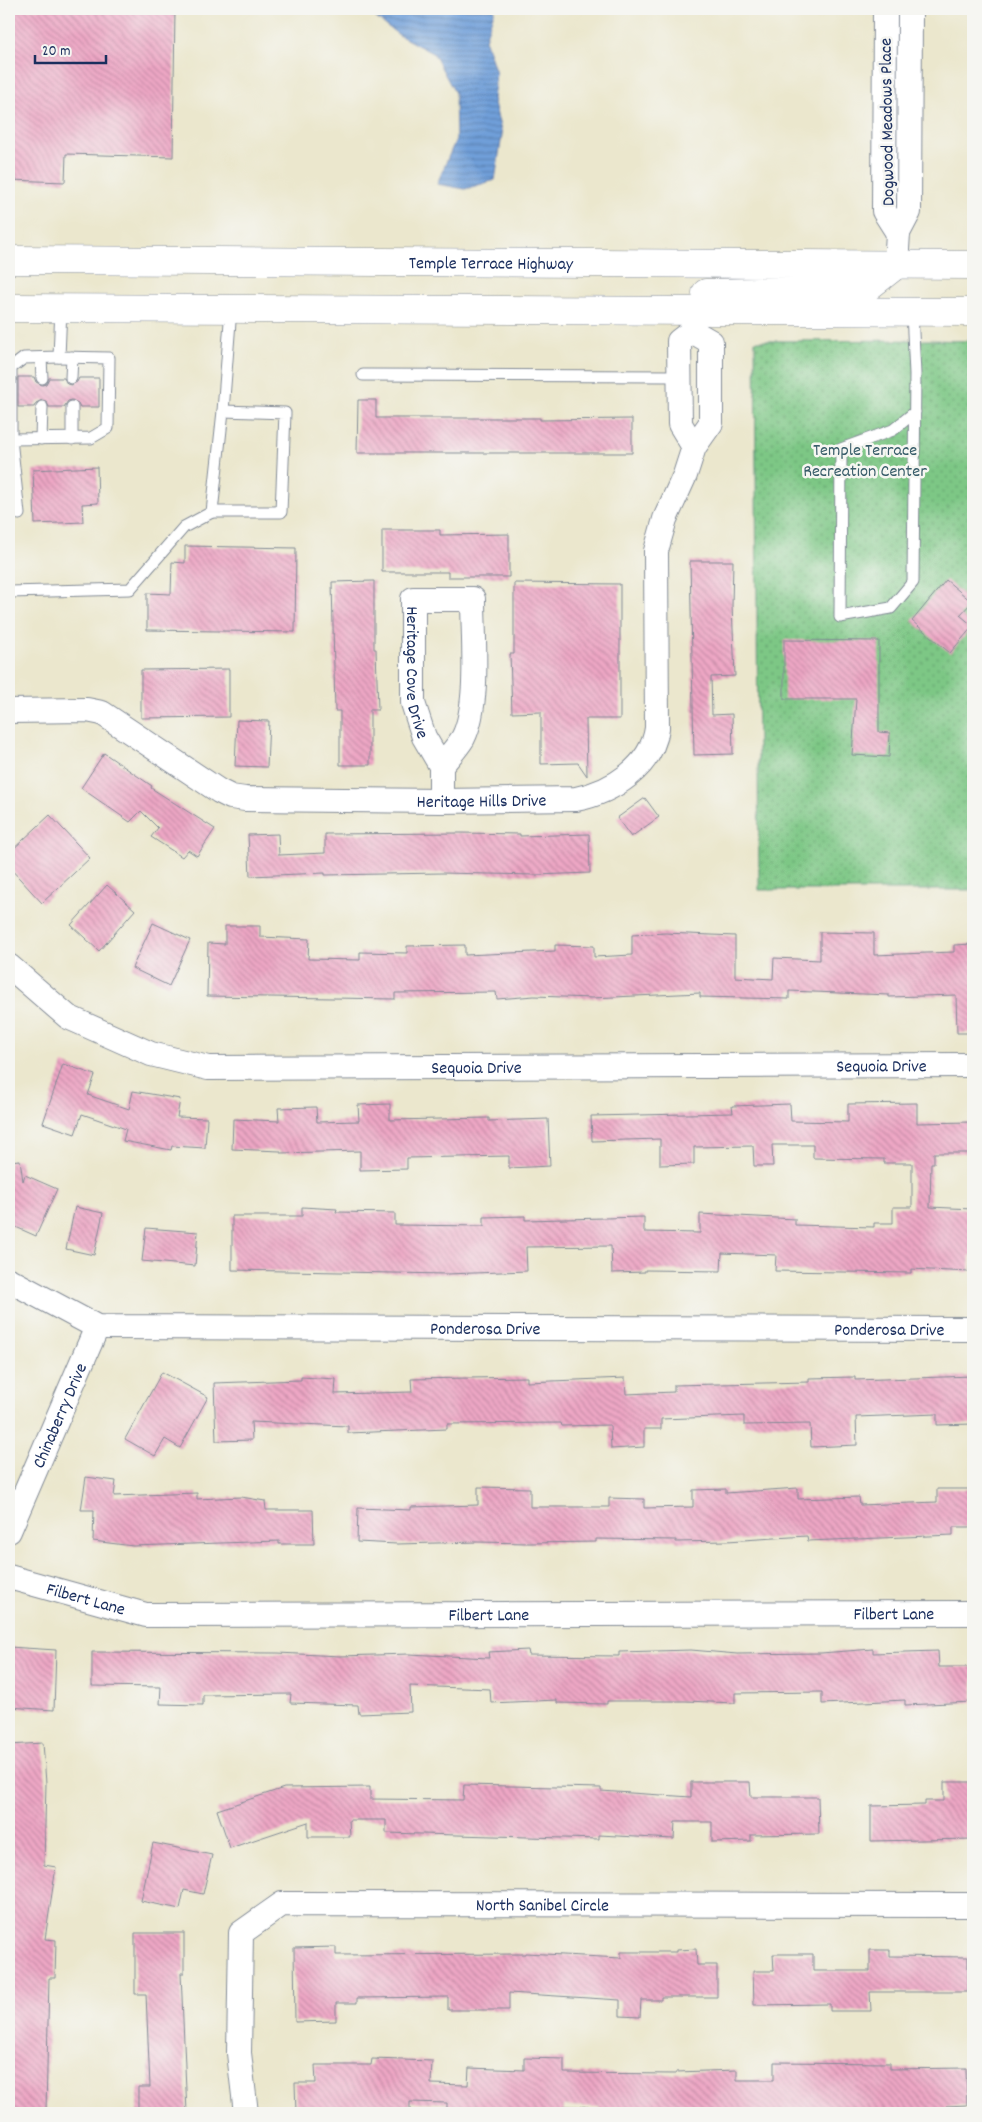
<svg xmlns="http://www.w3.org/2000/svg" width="982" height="2122" font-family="Dekko,sans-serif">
<defs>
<pattern id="park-dots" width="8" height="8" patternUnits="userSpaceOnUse" patternTransform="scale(1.25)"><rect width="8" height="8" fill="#7dc785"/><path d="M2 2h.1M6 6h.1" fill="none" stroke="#66a270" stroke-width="1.8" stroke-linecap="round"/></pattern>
<pattern id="water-rules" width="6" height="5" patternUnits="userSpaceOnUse" patternTransform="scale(1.25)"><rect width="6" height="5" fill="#709fd9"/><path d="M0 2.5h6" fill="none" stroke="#5b82b3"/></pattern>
<pattern id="building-back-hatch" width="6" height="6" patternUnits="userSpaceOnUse" patternTransform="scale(1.25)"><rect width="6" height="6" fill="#eea7c5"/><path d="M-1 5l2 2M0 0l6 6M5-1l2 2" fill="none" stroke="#c088a3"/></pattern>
</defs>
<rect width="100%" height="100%" fill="#f6f6f2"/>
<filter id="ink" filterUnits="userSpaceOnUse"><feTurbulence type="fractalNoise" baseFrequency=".02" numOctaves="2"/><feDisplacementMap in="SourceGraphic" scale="10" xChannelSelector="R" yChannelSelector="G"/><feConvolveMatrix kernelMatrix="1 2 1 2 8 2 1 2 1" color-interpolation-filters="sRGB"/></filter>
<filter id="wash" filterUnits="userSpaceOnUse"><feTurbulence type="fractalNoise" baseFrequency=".0096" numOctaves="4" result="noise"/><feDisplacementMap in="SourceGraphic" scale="20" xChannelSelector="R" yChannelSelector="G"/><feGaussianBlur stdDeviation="1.12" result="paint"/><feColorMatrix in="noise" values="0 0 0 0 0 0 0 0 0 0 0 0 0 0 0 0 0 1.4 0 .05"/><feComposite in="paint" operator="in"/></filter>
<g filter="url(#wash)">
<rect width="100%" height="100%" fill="#ebe7cd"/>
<polygon fill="url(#park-dots)" stroke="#4c7b72" points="929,340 973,341 973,890 759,890 755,341"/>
<polygon fill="url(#water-rules)" stroke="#46679c" points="377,9 495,9 485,39 496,73 493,99 502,135 495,180 465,189 437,184 456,139 455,93 434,54 399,35 375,17"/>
<g id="blocks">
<g fill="url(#building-back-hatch)">
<polygon points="9,9 175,9 173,157 66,154 65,182 9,180"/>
<polygon points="18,377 34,377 36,382 42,385 46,384 49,378 64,378 67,384 71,385 77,382 79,378 99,378 99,407 80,407 78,403 72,400 68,401 64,407 49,407 46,401 42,400 36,403 34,407 18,407"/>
<polygon points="358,400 376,400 376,418 540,418 540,420 632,419 632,453 357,453"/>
<polygon points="97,467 98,503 82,504 83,522 35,524 33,470"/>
<polygon points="382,530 440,530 440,535 509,534 509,577 448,577 448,572 382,572"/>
<polygon points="185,546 296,548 295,632 147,630 147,593 171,594 172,562 185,563"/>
<polygon points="690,561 733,561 732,606 735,676 711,677 712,715 732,714 733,754 694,755"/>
<polygon points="946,580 972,602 960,615 973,626 950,653 912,621"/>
<polygon points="374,581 374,649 376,649 378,710 370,710 370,765 340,765 340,711 335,711 332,582"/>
<polygon points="514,583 620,584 620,719 586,719 587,776 578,763 541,764 541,712 512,713 510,654 514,654"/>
<polygon points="784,640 879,641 879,732 890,733 889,757 852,755 856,699 784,699"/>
<polygon points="229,669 229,717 141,718 141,670"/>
<polygon points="237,720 269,721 267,767 235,766"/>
<polygon points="104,753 152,786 151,788 215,829 197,856 188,850 182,857 151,837 158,828 141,811 130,822 81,788"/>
<polygon points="645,798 659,817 631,837 617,818"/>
<polygon points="50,815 90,858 42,903 9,867 9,853"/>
<polygon points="460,833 520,834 520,836 589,834 590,873 536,875 442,873 325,875 325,873 250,876 248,835 278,834 279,855 325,853 325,834"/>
<polygon points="107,885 135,910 99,951 71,925"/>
<polygon points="153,923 190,940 169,986 132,968"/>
<polygon points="225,926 260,926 260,937 309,939 308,959 360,960 360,952 407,953 407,946 465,945 465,955 555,951 555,945 594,946 594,957 632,955 632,935 665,933 735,936 735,977 773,979 774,958 820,960 820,932 874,933 874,955 954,952 954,945 973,944 973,1033 957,1033 956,995 889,997 889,995 789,991 789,999 700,997 700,993 592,998 534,996 497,999 496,992 395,993 395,999 207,996 208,943 225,944"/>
<polygon points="63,1064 95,1075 88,1095 129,1109 133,1091 180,1099 177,1117 207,1118 205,1148 172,1146 171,1150 123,1141 126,1129 82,1114 75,1134 43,1123"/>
<polygon points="917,1103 917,1123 973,1122 973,1153 934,1153 934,1163 931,1163 930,1207 972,1209 973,1256 970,1256 969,1272 911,1269 911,1273 775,1271 776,1255 722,1253 721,1271 645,1270 645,1272 612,1273 611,1246 526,1247 527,1271 447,1274 232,1270 232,1216 302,1216 302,1207 337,1209 336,1212 395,1213 395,1225 484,1226 484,1217 525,1216 525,1220 644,1217 644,1232 700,1233 700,1214 795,1219 795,1225 874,1227 874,1223 893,1223 893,1207 912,1207 912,1163 884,1163 884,1159 813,1158 813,1145 772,1145 773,1166 754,1166 753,1146 694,1147 694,1164 660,1165 660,1139 592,1141 591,1116 733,1113 732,1106 790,1104 791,1121 848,1122 848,1104"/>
<polygon points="390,1104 390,1120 489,1118 489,1121 548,1119 550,1166 509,1168 509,1156 407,1158 407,1169 360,1170 360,1151 280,1153 280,1151 232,1149 233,1119 279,1121 278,1108 316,1107 317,1122 359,1121 358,1105"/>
<polygon points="20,1160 23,1181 25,1175 57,1189 36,1236 9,1224 9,1161"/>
<polygon points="75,1207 103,1213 94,1255 66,1249"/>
<polygon points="146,1228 198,1232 195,1266 142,1261"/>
<polygon points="162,1372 208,1397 180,1448 165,1439 155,1456 125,1439"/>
<polygon points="973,1376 973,1424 937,1425 937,1414 856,1417 857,1445 811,1447 810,1424 744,1425 744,1416 661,1419 661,1429 644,1429 644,1447 611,1449 610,1425 562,1426 561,1423 447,1424 447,1429 348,1433 348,1426 251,1422 252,1440 216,1441 214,1383 301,1380 301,1377 336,1379 335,1394 412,1392 411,1379 527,1377 527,1382 625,1378 626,1394 674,1392 674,1385 809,1382 809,1378 855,1377 855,1380"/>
<polygon points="86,1477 116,1481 114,1496 197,1493 197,1499 241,1497 265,1501 266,1510 313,1510 314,1544 279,1544 279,1541 133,1546 93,1541 94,1510 81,1510"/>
<polygon points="478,1487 530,1488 530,1507 609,1507 609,1498 644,1499 644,1508 693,1507 693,1490 726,1489 726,1493 798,1488 798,1499 859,1497 860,1505 937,1502 937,1489 973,1489 973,1527 953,1527 953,1535 808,1541 807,1536 727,1541 676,1542 676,1540 596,1539 596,1542 529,1543 477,1542 397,1544 357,1542 358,1508 411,1510 411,1507 478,1505"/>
<polygon points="9,1647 56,1650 54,1710 9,1707"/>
<polygon points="873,1649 873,1653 938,1651 939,1667 973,1667 973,1702 905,1705 905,1700 822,1704 822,1692 735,1693 735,1703 686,1701 607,1701 607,1704 557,1703 557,1700 491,1703 490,1689 410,1686 411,1712 359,1714 358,1705 290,1703 291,1694 203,1695 203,1705 160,1704 161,1687 92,1686 92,1652 278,1653 340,1656 409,1654 489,1658 488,1652 528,1650 529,1655 619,1656 619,1652 691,1650 737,1654 821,1653"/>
<polygon points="43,1743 46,1783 44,1865 56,1867 45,1939 56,1940 55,1978 49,1978 46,2112 9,2112 9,1877 13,1851 9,1851 9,1745"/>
<polygon points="691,1782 750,1782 751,1797 818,1797 819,1834 751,1835 751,1841 712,1842 712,1822 675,1822 674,1839 599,1835 599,1839 386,1833 386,1820 349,1820 350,1837 308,1837 308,1822 230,1848 217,1810 284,1788 370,1787 370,1799 463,1800 464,1785 601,1788 601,1791 691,1797"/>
<polygon points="944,1782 973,1782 973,1839 871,1841 871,1806 925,1805 925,1801 944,1801"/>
<polygon points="153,1843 212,1855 203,1894 184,1890 180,1909 141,1901"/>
<polygon points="135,1933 184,1933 184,1973 181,1973 187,2113 138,2113 138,2087 150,2087 146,1994 135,1994"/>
<polygon points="336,1947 336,1955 525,1954 525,1953 621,1958 621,1952 676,1952 676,1950 696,1949 697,1965 717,1965 717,1997 661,1997 661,2000 641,2000 640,2017 620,2016 620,2000 509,1993 509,2010 448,2010 448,1997 357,1998 357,2003 336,2003 336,2021 295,2022 294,1948"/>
<polygon points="870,1950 890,1950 890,1956 968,1957 968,1992 870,1992 871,2011 830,2011 830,2004 754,2005 753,1971 774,1971 773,1954 813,1954 813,1971 870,1971"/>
<polygon points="524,2058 564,2059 564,2073 676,2074 676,2072 737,2070 737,2080 774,2080 774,2062 890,2063 890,2069 966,2068 967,2105 946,2106 947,2113 600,2113 600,2107 564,2106 564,2113 447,2113 447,2103 410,2102 410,2113 296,2113 295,2083 316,2083 315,2065 371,2065 372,2059 432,2061 431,2084 468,2085 469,2068 524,2070"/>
</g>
</g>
</g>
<g filter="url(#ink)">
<use href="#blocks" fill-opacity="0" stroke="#838b96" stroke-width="1"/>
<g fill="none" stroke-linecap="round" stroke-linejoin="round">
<g stroke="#838b96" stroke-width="13">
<g id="service">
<polyline points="912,312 915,374 913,582 891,608 840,617 841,449 893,430 915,412"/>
<polyline points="41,358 42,378"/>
<polyline points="363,375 679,376"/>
<polyline points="71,378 72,357"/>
<polyline points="72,407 72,439"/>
<polyline points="9,439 11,439 11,368 24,358 59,357 61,308"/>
<polyline points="41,439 42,407"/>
<polyline points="212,512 281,512 285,413 223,411"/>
<polyline points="19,514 11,439 91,438 108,428 109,358 59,357"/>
<polyline points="9,592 130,589 184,527 212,512 223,411 231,309"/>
</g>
</g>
<g stroke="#838b96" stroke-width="26">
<g id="minor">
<polyline points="885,9 884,211 898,233"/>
<polyline points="896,265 898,233 909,212 910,9"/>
<polyline points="692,331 679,341 680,424 694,447"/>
<path id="s1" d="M9,711L87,710L102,713L219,791L231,797L245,799L441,801L576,799C612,792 652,767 657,728L656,551L665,519L685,475L694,447L711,423V342L692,331"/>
<path id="s2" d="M441,766C448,757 457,748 463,738C480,705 473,637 473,599H413V703L424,737L441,766V801"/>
<path id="s3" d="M9,966L68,1017L151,1054L208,1068L973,1065"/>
<path id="s4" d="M9,1280L97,1327L973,1329"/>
<path id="s5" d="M9,1531L97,1327"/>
<path id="s6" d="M9,1577L146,1615L973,1613"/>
<path id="s7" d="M246,2113L239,2053L241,1933L282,1904L973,1905"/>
</g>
</g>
<g stroke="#838b96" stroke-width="29">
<g id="primary">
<path id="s8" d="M9,260L973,265"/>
<polyline points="706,293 864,290 896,265"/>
<polyline points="9,308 973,312"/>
</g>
</g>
<use href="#service" stroke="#fff" stroke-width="11"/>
<use href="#minor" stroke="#fff" stroke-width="24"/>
<use href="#primary" stroke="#fff" stroke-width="28"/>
</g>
</g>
<g text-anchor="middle" stroke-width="5" stroke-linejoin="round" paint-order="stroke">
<g font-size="18" fill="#1b2f5e" stroke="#f6f6f2">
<text transform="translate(886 122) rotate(-91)" y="6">Dogwood Meadows Place</text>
<text dy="6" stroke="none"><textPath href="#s8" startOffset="482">Temple Terrace Highway</textPath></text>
<text dy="6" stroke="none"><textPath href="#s2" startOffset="310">Heritage Cove Drive</textPath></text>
<text dy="6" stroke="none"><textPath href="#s1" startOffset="498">Heritage Hills Drive</textPath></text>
<text dy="6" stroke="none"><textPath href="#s3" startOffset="901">Sequoia Drive</textPath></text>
<text dy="6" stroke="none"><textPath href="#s3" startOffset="496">Sequoia Drive</textPath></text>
<text dy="6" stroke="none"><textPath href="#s4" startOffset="488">Ponderosa Drive</textPath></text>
<text dy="6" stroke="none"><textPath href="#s4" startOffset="892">Ponderosa Drive</textPath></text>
<text dy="6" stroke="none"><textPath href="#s5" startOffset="126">Chinaberry Drive</textPath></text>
<text dy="6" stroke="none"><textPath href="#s6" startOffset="80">Filbert Lane</textPath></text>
<text dy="6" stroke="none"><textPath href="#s6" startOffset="890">Filbert Lane</textPath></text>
<text dy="6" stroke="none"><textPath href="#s6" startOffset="485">Filbert Lane</textPath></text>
<text dy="6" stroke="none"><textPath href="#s7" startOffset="491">North Sanibel Circle</textPath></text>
</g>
<g font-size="18" fill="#385d6a" stroke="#f6f6f2">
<text x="865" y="455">Temple Terrace<tspan x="865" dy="21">Recreation Center</tspan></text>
</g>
</g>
<rect width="982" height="2122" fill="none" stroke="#f6f6f2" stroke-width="30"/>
<path d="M35 55v8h71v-8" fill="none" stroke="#1b2f5e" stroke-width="2.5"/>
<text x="42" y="55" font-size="15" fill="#1b2f5e" stroke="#f6f6f2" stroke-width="4" paint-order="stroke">20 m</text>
</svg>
